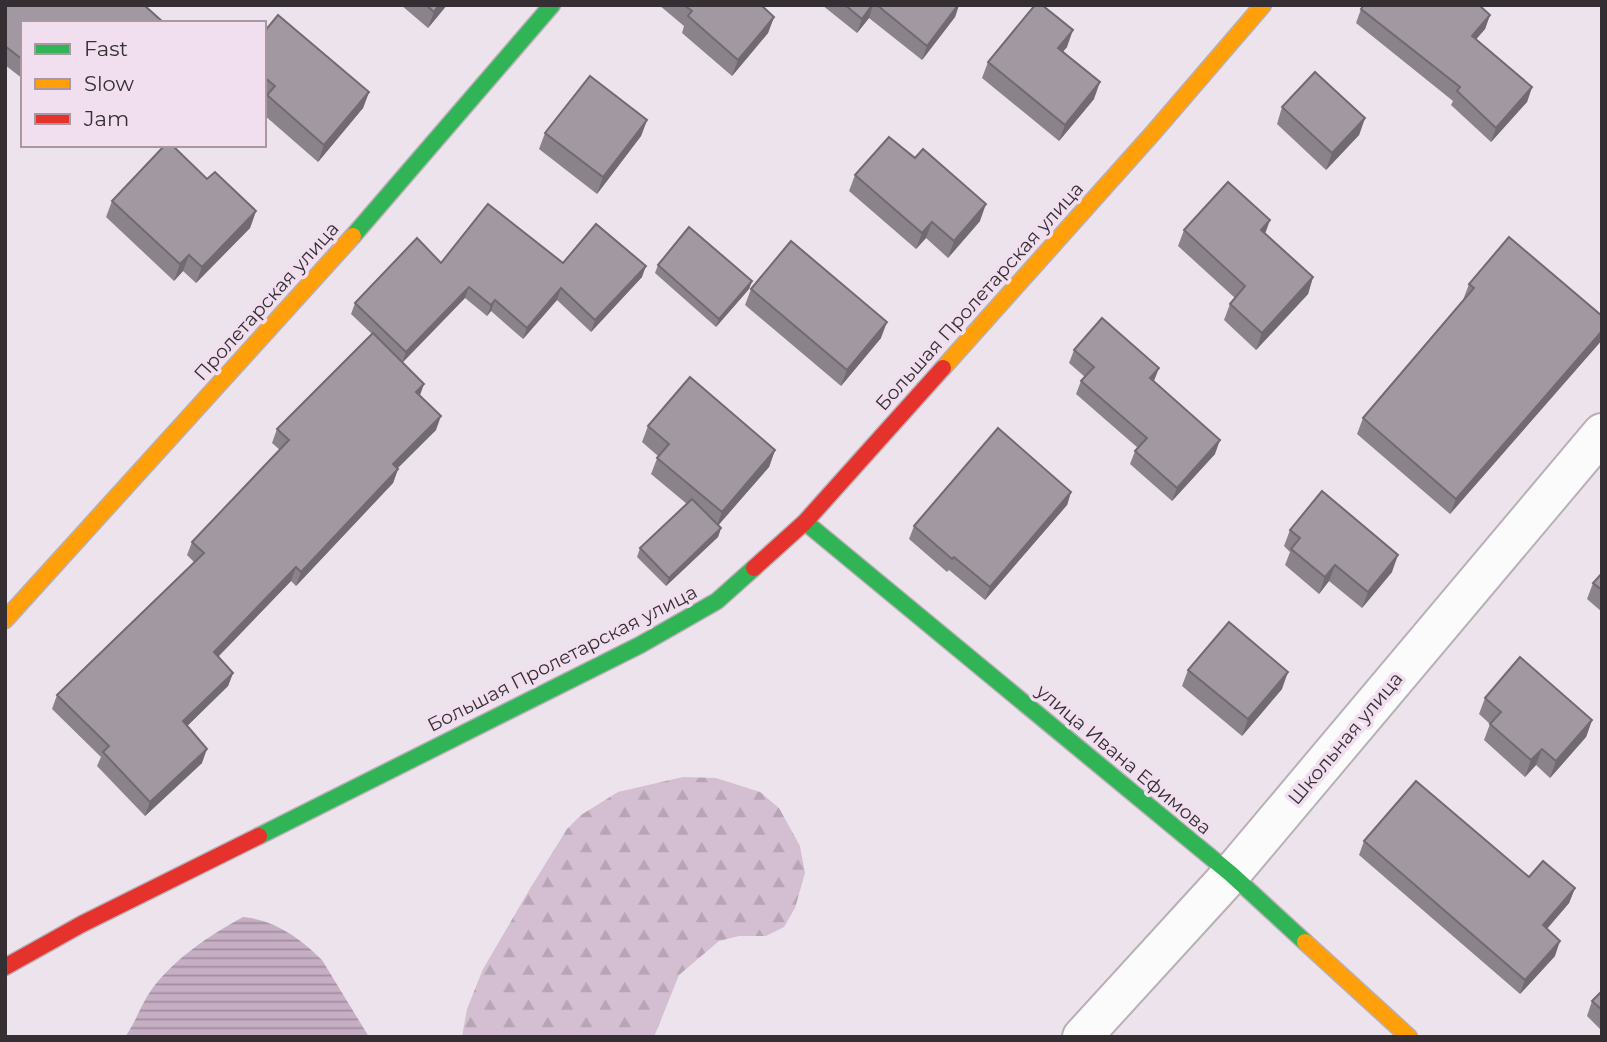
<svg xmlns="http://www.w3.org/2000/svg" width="1607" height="1042" font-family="Montserrat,sans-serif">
<defs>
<pattern id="forest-firs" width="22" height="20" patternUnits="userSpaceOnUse" patternTransform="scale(1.75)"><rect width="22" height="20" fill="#d4bfd2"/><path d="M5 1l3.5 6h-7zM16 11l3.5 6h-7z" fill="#b7a4b5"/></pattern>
<pattern id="water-rules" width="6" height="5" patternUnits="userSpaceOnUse" patternTransform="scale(1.75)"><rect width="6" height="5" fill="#c6aec4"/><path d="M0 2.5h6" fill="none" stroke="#a28ea0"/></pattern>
</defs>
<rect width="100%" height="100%" fill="#ede3ec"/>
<polygon fill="url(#forest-firs)" points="683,777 716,778 760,792 779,808 800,846 805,873 795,908 784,927 766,936 739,936 719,941 679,975 654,1037 462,1037 467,1009 483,969 531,887 567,829 581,815 618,792"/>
<path fill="url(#water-rules)" d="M243,917C275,920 300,938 322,960L369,1037H125C136,1022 141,1004 152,989C175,958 210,935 243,917Z"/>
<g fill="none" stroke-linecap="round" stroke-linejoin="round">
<g stroke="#b8b0b7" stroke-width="42">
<polyline id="street" points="1082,1037 1231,874 1602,433"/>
</g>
<g stroke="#b8b0b7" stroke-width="19">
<g id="fast">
<polyline points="353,236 552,5"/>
<polyline points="805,522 1231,874 1305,942"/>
<polyline points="259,836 640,645 717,601 754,568"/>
</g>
</g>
<g stroke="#b8b0b7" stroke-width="19">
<g id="slow">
<polyline points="943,368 1153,133 1263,5"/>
<polyline points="5,620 353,236"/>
<polyline points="1305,942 1409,1037"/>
</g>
</g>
<g stroke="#b8b0b7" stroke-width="19">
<g id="jam">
<polyline points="754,568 805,522 943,368"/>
<polyline points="5,967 82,924 259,836"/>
</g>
</g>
<use href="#street" stroke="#fcfbfc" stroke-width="38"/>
<use href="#fast" stroke="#30b455" stroke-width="16"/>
<use href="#slow" stroke="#ff9f0a" stroke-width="16"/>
<use href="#jam" stroke="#e5322d" stroke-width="16"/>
</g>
<g fill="#8b838a">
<polygon points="5,5 23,23 23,79 5,65"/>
<polygon points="401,5 447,5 428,28"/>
<polygon points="659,5 761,5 774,17 768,33 732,76 682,33 684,26"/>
<polygon points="822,5 959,5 955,17 922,60 869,18 857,33"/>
<polygon points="1361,9 1490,15 1485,29 1476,39 1532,87 1527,102 1491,142 1451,105 1453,101 1356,23"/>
<polygon points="264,32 369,92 363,108 318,162 264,115 265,99 264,98"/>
<polygon points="1067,47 1062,52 1094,99 1059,141 982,78 988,62"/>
<polygon points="1282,107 1365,118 1359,135 1326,170 1277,124"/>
<polygon points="647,120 641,136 597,194 539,149 545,133"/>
<polygon points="855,175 980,221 948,258 926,238 916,249 849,191"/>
<polygon points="207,179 256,211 250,228 196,283 183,271 174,281 106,217 112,201"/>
<polygon points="1184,230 1265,233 1313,277 1308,294 1256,350 1224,320 1230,304 1235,298 1178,246"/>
<polygon points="441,263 563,263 642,277 591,332 557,300 523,339 491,311 487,316 465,298 402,363 436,430 397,468 398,469 393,483 296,586 291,581 218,657 233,673 228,686 187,726 202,763 145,816 97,766 101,757 52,709 57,695 194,562 187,555 192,542 280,450 272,443 277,429 372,334 351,314 355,303"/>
<polygon points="658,265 752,281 749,289 716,327 655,273"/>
<polygon points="1469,284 1602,316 1602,340 1450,514 1357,434 1363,418 1463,300"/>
<polygon points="751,289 881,338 841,386 745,305"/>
<polygon points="1074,350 1154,382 1215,454 1172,501 1130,464 1135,451 1138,448 1076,394 1081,381 1085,377 1069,363"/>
<polygon points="648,426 775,450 769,467 718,525 721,528 718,537 666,586 637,557 640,548 687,504 651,474 658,456 642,442"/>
<polygon points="1071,492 1067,505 985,600 949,570 947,572 909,539 914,526"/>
<polygon points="1290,530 1392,572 1362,608 1329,581 1319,594 1285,565 1290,552 1284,546"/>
<polygon points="1602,573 1602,612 1587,599 1593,583"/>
<polygon points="1188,670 1282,689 1242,736 1182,686"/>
<polygon points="1485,698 1592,720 1586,737 1550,778 1536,765 1525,777 1484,740 1490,724 1479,714"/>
<polygon points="1364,841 1575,888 1569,903 1547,929 1555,956 1520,994 1359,855"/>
<polygon points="1602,991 1602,1031 1587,1016 1592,1001"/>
</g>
<g fill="#716a71">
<polygon points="439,5 447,5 428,28 434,12"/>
<polygon points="872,5 873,5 869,18 857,33 862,19"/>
<polygon points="958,5 959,5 955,17 922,60 927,46"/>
<polygon points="1490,15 1485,29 1467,50 1472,36"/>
<polygon points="774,17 768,33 732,76 738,60"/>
<polygon points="1073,30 1067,47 1052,65 1058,48"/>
<polygon points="1100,82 1094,99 1059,141 1065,125"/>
<polygon points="1532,87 1527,102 1491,142 1496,128"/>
<polygon points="369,92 363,108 318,162 324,145"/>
<polygon points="1365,118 1359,135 1326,170 1332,153"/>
<polygon points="647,120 641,136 597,194 603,177"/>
<polygon points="986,204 980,221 948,258 954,241"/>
<polygon points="256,211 250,228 196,283 202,267"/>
<polygon points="1270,220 1264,237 1261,230"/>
<polygon points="932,222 926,238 916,249 922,233"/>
<polygon points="189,255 183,271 174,281 180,264"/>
<polygon points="646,266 642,277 591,332 595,320"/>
<polygon points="1313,277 1308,294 1256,350 1262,333"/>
<polygon points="752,281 749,289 716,327 719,319"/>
<polygon points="469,287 465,298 402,363 406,352"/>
<polygon points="561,288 557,300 523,339 527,328"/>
<polygon points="495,300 491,311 487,316 491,305"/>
<polygon points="887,322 881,338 841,386 847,370"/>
<polygon points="1602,331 1602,340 1450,514 1456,499"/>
<polygon points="1159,368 1154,381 1145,391 1150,378"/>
<polygon points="424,384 419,398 416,392"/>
<polygon points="441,416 436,430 388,478 393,464"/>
<polygon points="1220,440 1215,454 1172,501 1177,488"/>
<polygon points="775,450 769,467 716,528 722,512"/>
<polygon points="398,469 393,483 296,586 301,572"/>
<polygon points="1071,492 1067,505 985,600 990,587"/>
<polygon points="721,528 718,537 666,586 669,578"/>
<polygon points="1398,555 1392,572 1362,608 1368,592"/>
<polygon points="1335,565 1329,581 1319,594 1325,577"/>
<polygon points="296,567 291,581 209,666 214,652"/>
<polygon points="1288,672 1282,689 1242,736 1248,719"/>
<polygon points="233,673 228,686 178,735 183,721"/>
<polygon points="1592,720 1586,737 1550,778 1556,761"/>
<polygon points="207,749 202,763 145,816 150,802"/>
<polygon points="1542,749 1536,765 1525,777 1531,760"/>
<polygon points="1575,888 1569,903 1537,940 1543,925"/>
<polygon points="1560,941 1555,956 1520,994 1525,980"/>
</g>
<g fill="#a298a1" stroke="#716a71" stroke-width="2">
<polygon points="5,5 144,5 164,23 23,23 23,60 5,46"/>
<polygon points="426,5 439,5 434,12"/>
<polygon points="684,5 761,5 774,17 738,60 688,16 692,11"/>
<polygon points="845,5 872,5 862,19"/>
<polygon points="877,5 958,5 927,46"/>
<polygon points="1035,5 1042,5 1073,30 1058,48 1100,82 1065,125 988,62"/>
<polygon points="1364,5 1479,5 1490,15 1472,36 1532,87 1496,128 1457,91 1460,87 1361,9"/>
<polygon points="278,15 369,92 324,145 267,95 275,86 264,77 264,32"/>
<polygon points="1315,72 1365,118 1332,153 1282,107"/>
<polygon points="590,76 647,120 603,177 545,133"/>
<polygon points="889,137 915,158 923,149 986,204 954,241 932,222 922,233 855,175"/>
<polygon points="165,145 172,145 207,179 215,172 256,211 202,267 189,255 180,264 112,201"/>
<polygon points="1228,182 1270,220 1261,230 1313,277 1262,333 1230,304 1245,286 1184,230"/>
<polygon points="488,204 563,263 596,224 646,266 595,320 561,288 527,328 495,300 491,305 469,287 406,352 355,303 417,238 441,263"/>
<polygon points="689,227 752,281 719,319 658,265"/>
<polygon points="1509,237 1602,316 1602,331 1456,499 1363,418 1474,288 1469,284"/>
<polygon points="791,241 887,322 847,370 751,289"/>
<polygon points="1102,318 1159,368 1150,378 1220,440 1177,488 1135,451 1147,438 1081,381 1094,367 1074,350"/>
<polygon points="373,333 424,384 416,392 441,416 393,464 398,469 301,572 296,567 214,652 233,673 183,721 207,749 150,802 103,752 109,746 57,695 204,553 192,542 289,440 277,429"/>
<polygon points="690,377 775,450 722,512 657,458 669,444 648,426"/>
<polygon points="998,428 1071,492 990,587 954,557 952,559 914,526"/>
<polygon points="1322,491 1398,555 1368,592 1335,565 1325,577 1291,549 1300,538 1290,530"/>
<polygon points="692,499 721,528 669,578 640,548"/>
<polygon points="1602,573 1602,590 1593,583"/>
<polygon points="1229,622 1288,672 1248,719 1188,670"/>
<polygon points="1520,657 1592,720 1556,761 1542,749 1531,760 1490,724 1501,712 1485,698"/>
<polygon points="1416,781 1529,877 1543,861 1575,888 1543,925 1560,941 1525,980 1364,841"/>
<polygon points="1602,991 1602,1010 1592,1001"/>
</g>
<g text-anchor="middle" stroke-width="7" stroke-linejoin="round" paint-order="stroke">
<g font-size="19" fill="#352f34" stroke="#f1dfef">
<text transform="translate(979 296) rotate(-48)" y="7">Большая Пролетарская улица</text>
<text transform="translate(266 301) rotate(-48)" y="7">Пролетарская улица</text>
<text transform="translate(562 658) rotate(-27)" y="7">Большая Пролетарская улица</text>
<text transform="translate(1345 738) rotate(-50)" y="7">Школьная улица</text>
<text transform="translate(1124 759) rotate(40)" y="7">улица Ивана Ефимова</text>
</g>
</g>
<rect width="1607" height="1042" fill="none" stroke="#352f34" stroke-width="14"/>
<rect x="21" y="21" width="245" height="126" fill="#f1dfef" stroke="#a699a4" stroke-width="2"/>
<rect x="35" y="44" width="35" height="10" fill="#30b455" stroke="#a699a4" stroke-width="2"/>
<text x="84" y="56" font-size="21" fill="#352f34">Fast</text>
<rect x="35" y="79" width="35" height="10" fill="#ff9f0a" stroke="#a699a4" stroke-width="2"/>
<text x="84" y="91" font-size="21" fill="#352f34">Slow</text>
<rect x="35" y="114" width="35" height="10" fill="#e5322d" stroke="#a699a4" stroke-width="2"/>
<text x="84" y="126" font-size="21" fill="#352f34">Jam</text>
</svg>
